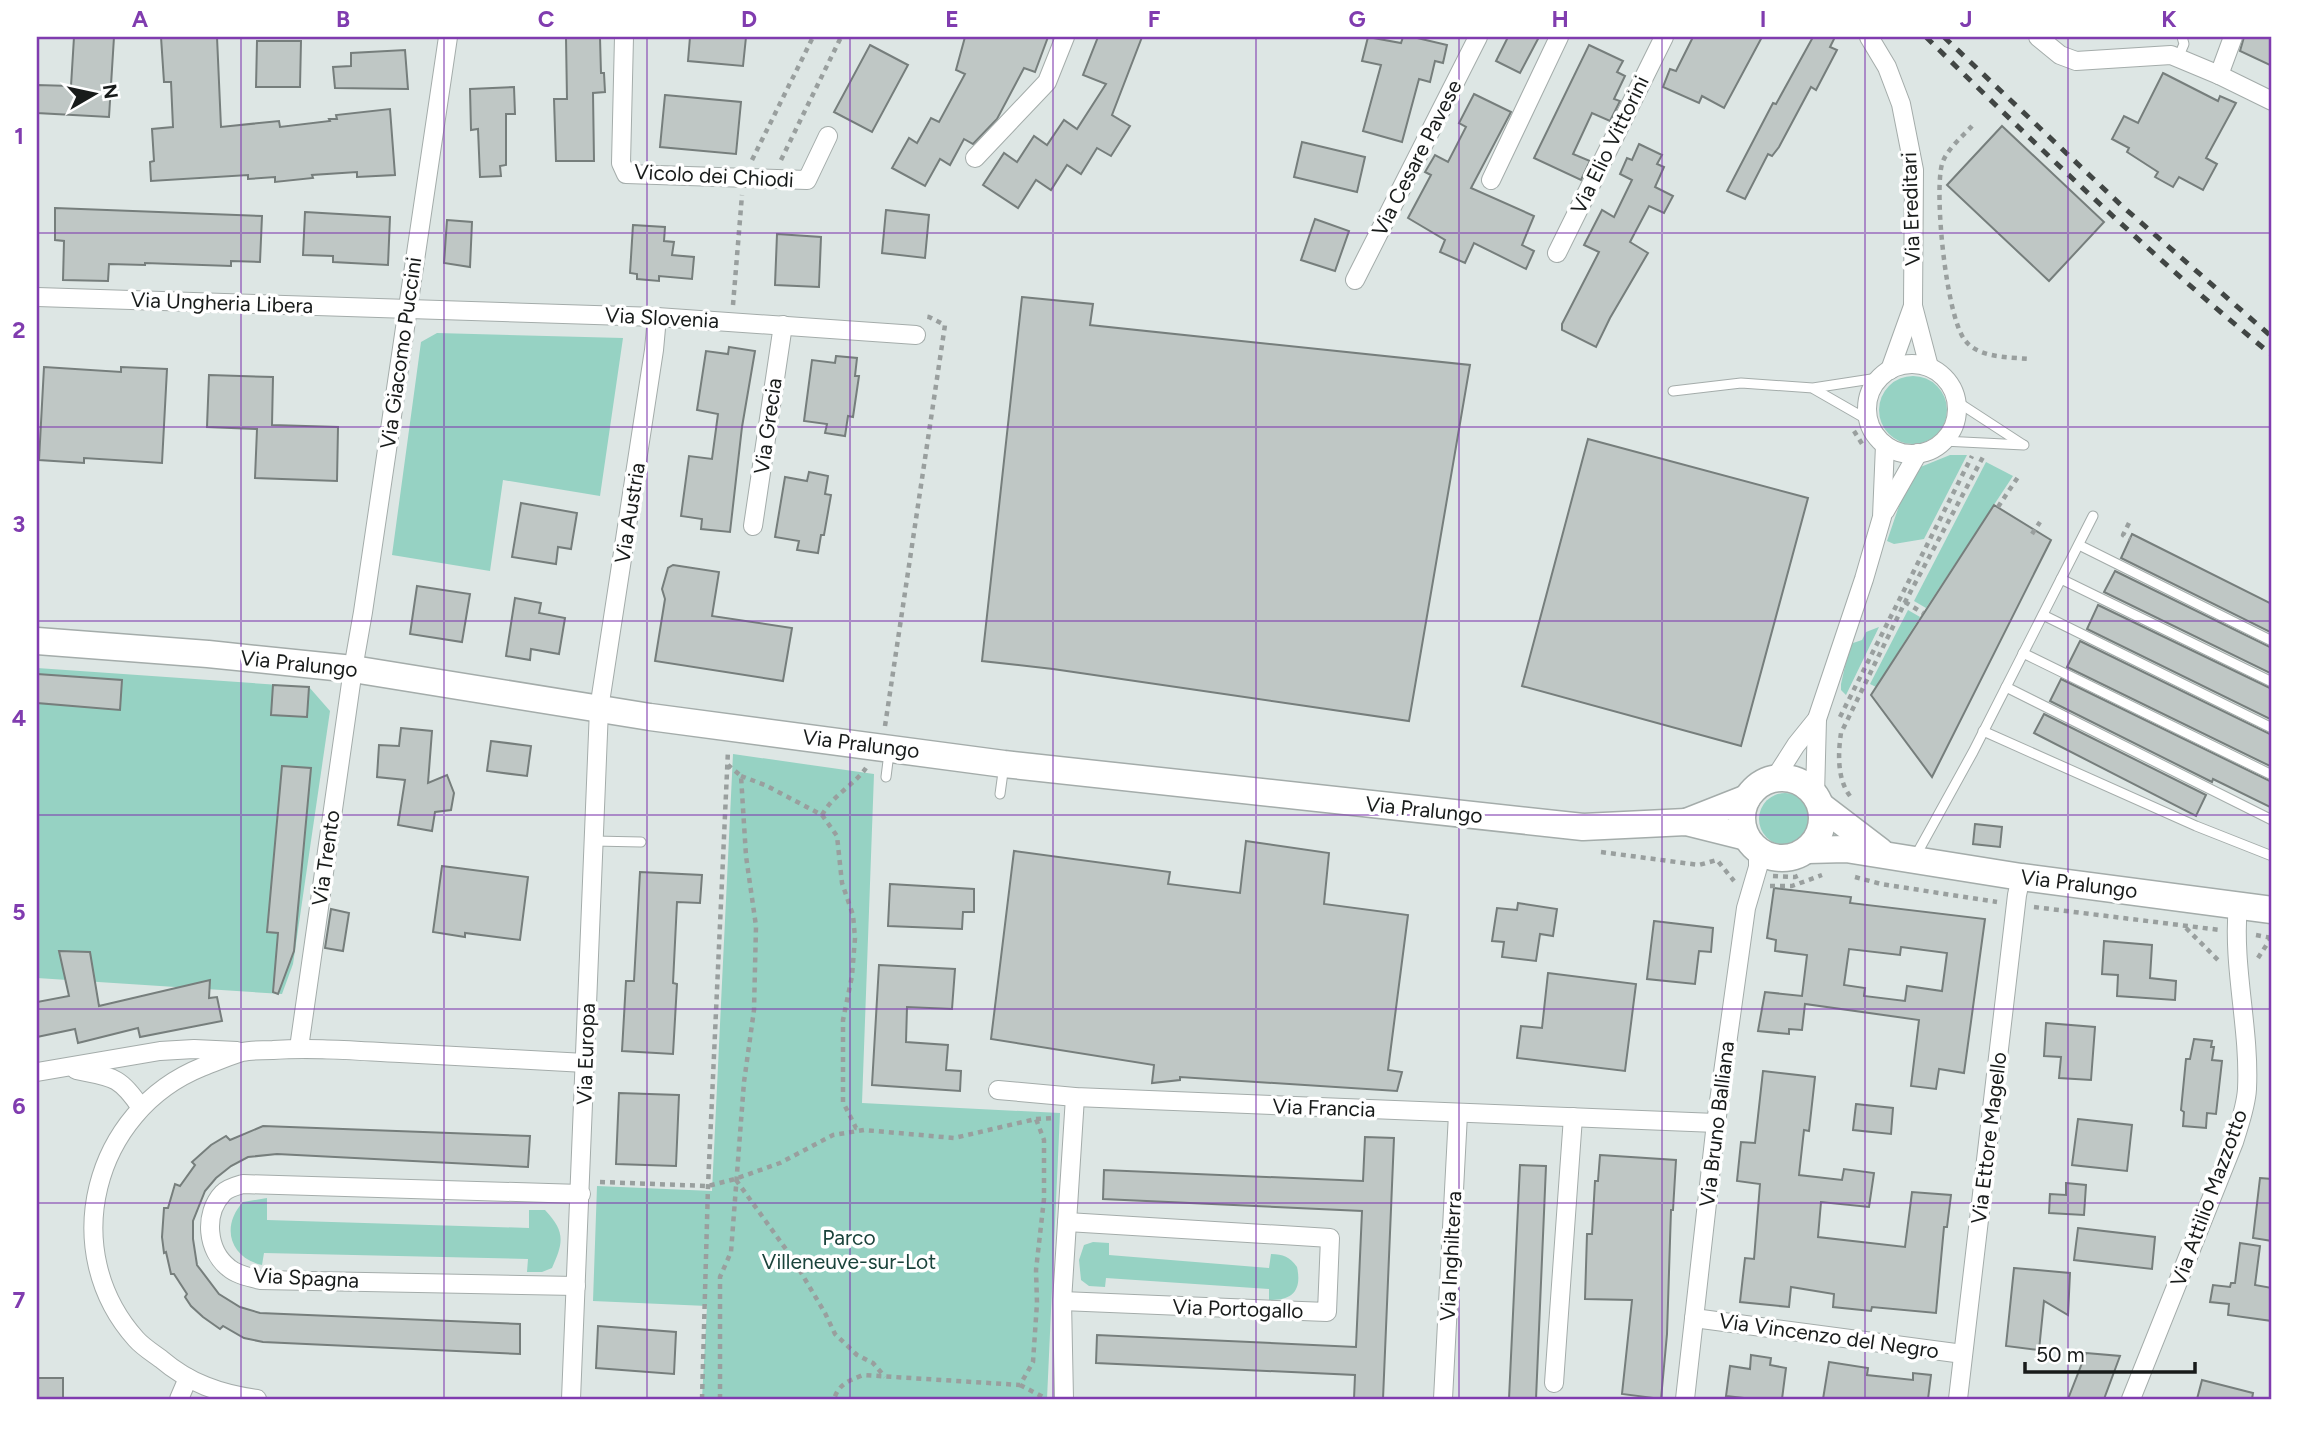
<svg xmlns="http://www.w3.org/2000/svg" width="2309" height="1436" font-family="Figtree,sans-serif">
<rect width="100%" height="100%" fill="#dde6e4"/>
<g fill="#96d2c3">
<polygon points="437,333 623,338 600,496 503,480 490,571 392,555 421,342"/>
<circle cx="1913" cy="410" r="34"/>
<polygon points="1950,455 1967,455 1924,539 1894,544 1887,541 1900,503 1918,468"/>
<polygon points="1986,462 2013,476 1926,608 1914,601"/>
<polygon points="1908,610 1920,617 1876,687 1870,684"/>
<polygon points="1879,627 1846,695 1841,690 1841,684 1850,644 1862,640 1866,632"/>
<polygon points="37,668 309,687 330,711 293,964 282,994 37,978"/>
<polygon points="733,754 874,774 862,1103 1060,1113 1047,1399 702,1399 707,1306 593,1301 597,1186 712,1191"/>
<circle cx="1785" cy="819" r="26"/>
<path d="M267,1198V1220L529,1228V1210H545C565,1231 564,1242 552,1268L542,1272H527L528,1259L264,1253L262,1265C229,1257 221,1226 243,1202Z"/>
<path d="M1093,1242L1109,1243V1255L1269,1268L1271,1254C1283,1254 1290,1257 1297,1267C1302,1290 1293,1301 1269,1300V1289L1106,1278L1105,1287L1089,1286L1081,1280L1079,1260L1084,1245Z"/>
</g>
<g fill="#bfc7c5" stroke="#767e7c" stroke-width="2" fill-rule="evenodd">
<polygon points="74,37 114,37 109,117 37,113 37,85 71,86"/>
<polygon points="161,37 217,37 221,127 279,121 280,127 330,121 329,119 337,119 336,115 390,109 395,175 357,177 357,172 312,175 313,178 275,182 275,177 248,179 248,175 151,181 150,162 154,161 152,129 173,127 171,82 164,82"/>
<polygon points="690,37 746,37 743,66 688,61"/>
<polygon points="965,37 1048,37 1035,72 1024,68 997,119 973,144 964,139 950,165 940,159 925,186 892,168 909,138 917,143 931,118 939,122 965,74 956,70"/>
<polygon points="1098,37 1142,37 1112,115 1130,126 1111,156 1097,148 1081,174 1067,165 1051,190 1036,180 1018,208 983,185 1004,153 1017,162 1034,136 1047,145 1064,120 1077,129 1106,84 1083,75"/>
<polygon points="1368,37 1401,43 1403,37 1413,37 1447,45 1443,63 1435,61 1430,82 1419,79 1402,142 1363,131 1381,65 1362,61"/>
<polygon points="1508,37 1539,37 1520,73 1496,61"/>
<polygon points="1693,37 1762,37 1724,108 1702,96 1699,103 1663,87 1670,69 1676,71"/>
<polygon points="1813,37 1835,37 1830,47 1837,50 1816,90 1811,87 1779,147 1772,156 1768,154 1745,199 1727,191 1773,103 1776,104"/>
<polygon points="2244,37 2272,37 2272,66 2240,51"/>
<polygon points="566,38 600,38 601,73 604,73 605,92 593,93 594,161 556,161 554,99 567,99"/>
<polygon points="257,41 301,41 300,87 256,87"/>
<polygon points="870,45 908,65 872,132 834,112"/>
<polygon points="1589,45 1623,61 1617,72 1625,76 1614,99 1620,101 1610,121 1592,113 1573,154 1590,161 1581,180 1534,158"/>
<polygon points="405,50 408,89 335,88 333,67 351,66 351,53"/>
<polygon points="2163,73 2218,101 2220,96 2236,103 2206,158 2217,164 2203,190 2179,177 2173,187 2155,177 2158,172 2127,152 2129,148 2112,139 2124,116 2138,123"/>
<polygon points="514,87 515,114 506,114 506,165 500,166 501,176 480,177 478,129 471,130 470,89"/>
<polygon points="1474,94 1511,112 1471,188 1534,216 1522,245 1534,251 1526,269 1474,243 1465,263 1440,252 1445,240 1408,218 1431,175 1425,172 1435,155 1448,162 1466,127 1459,123"/>
<polygon points="665,95 741,102 736,154 660,147"/>
<polygon points="2002,126 2104,222 2049,281 1947,185"/>
<polygon points="1302,142 1365,157 1357,192 1294,177"/>
<polygon points="1639,144 1662,155 1657,164 1664,167 1655,187 1673,196 1664,213 1649,206 1630,242 1648,253 1610,318 1596,347 1562,330 1562,324 1599,252 1584,245 1602,210 1614,217 1632,180 1620,174 1627,158 1632,160"/>
<polygon points="55,208 262,216 260,262 231,261 231,266 145,263 145,265 109,264 108,281 63,280 64,241 55,240"/>
<polygon points="886,210 929,215 925,258 882,253"/>
<polygon points="305,212 390,217 388,265 333,262 333,256 303,255"/>
<polygon points="1315,219 1349,231 1335,271 1301,260"/>
<polygon points="447,220 472,222 470,267 444,263"/>
<polygon points="633,225 665,227 664,241 674,242 672,255 694,257 692,279 659,276 659,281 637,279 637,274 630,273"/>
<polygon points="777,234 821,237 819,287 775,285"/>
<polygon points="1022,297 1093,304 1090,325 1470,365 1409,721 1053,669 982,661"/>
<polygon points="729,347 755,351 742,427 730,532 701,529 702,519 681,516 689,456 712,459 718,414 697,410 706,351 728,354"/>
<polygon points="836,356 857,358 855,376 859,376 853,417 848,416 845,436 825,433 827,424 804,421 812,360 835,363"/>
<polygon points="44,367 121,372 121,367 167,369 162,463 84,458 84,463 39,460"/>
<polygon points="209,375 273,377 272,425 338,427 337,481 255,478 257,429 207,427"/>
<polygon points="1588,439 1808,498 1741,746 1522,686"/>
<polygon points="809,472 828,476 825,494 831,495 824,535 821,535 818,553 797,550 799,541 775,537 785,477 807,481"/>
<polygon points="521,503 577,513 571,549 558,547 556,564 512,557"/>
<polygon points="1994,505 2051,540 1932,777 1871,695"/>
<polygon points="2132,534 2272,604 2272,633 2121,558"/>
<polygon points="673,565 719,572 712,616 792,628 783,681 655,661 665,599 662,589 668,568"/>
<polygon points="2115,571 2272,648 2272,674 2104,592"/>
<polygon points="417,586 470,594 462,642 410,634"/>
<polygon points="515,598 541,603 539,613 565,618 559,654 531,649 530,660 506,656"/>
<polygon points="2098,605 2272,689 2272,720 2087,629"/>
<polygon points="2080,641 2272,735 2272,767 2067,667"/>
<polygon points="37,674 122,680 120,710 37,703"/>
<polygon points="2061,679 2272,782 2272,808 2213,779 2212,782 2050,701"/>
<polygon points="273,685 309,687 307,717 271,715"/>
<polygon points="2044,714 2206,795 2196,816 2034,733"/>
<polygon points="401,728 432,731 428,783 447,775 454,793 451,810 435,812 432,831 398,825 405,780 377,777 379,745 399,746"/>
<polygon points="491,741 531,746 527,776 487,771"/>
<polygon points="282,766 311,768 294,951 278,994 273,992 278,933 267,932"/>
<polygon points="1975,824 2002,827 2000,847 1973,844"/>
<polygon points="1246,841 1329,853 1324,904 1408,915 1388,1070 1402,1072 1397,1091 1180,1077 1180,1080 1152,1083 1154,1065 991,1039 1014,851 1170,872 1168,884 1240,893"/>
<polygon points="442,866 528,877 520,940 465,933 465,937 433,932"/>
<polygon points="640,872 702,875 700,903 677,902 673,983 677,984 673,1054 622,1051 626,981 634,981"/>
<polygon points="890,884 974,889 974,912 963,912 962,929 888,926"/>
<path d="M1774,888L1851,897L1850,903L1985,919L1964,1073L1939,1069L1936,1089L1911,1086L1919,1020L1805,1004L1802,1030L1789,1029V1034L1758,1031L1765,992L1802,996L1807,955L1775,951L1776,940L1767,938ZM1901,947L1947,953L1942,991L1907,986L1905,1001L1864,996L1865,988L1844,985L1849,949L1900,955Z"/>
<polygon points="1518,903 1557,909 1553,936 1540,934 1536,961 1502,957 1504,942 1492,941 1497,908 1517,910"/>
<polygon points="331,909 349,913 343,951 325,948"/>
<polygon points="1654,921 1713,928 1711,952 1699,951 1695,984 1647,979"/>
<polygon points="2104,941 2152,945 2150,978 2176,981 2175,1000 2117,996 2118,975 2102,974"/>
<polygon points="59,951 90,952 99,1006 210,980 209,998 217,997 222,1021 140,1037 138,1028 78,1043 75,1029 37,1037 37,1002 69,996"/>
<polygon points="879,965 955,969 952,1009 907,1007 906,1042 948,1045 946,1070 961,1071 960,1091 872,1085"/>
<polygon points="1548,973 1636,984 1625,1071 1517,1058 1521,1026 1542,1028"/>
<polygon points="2046,1023 2095,1027 2091,1080 2059,1078 2061,1057 2044,1056"/>
<polygon points="2194,1039 2212,1041 2211,1047 2214,1047 2212,1060 2222,1061 2216,1114 2207,1113 2206,1128 2183,1126 2184,1112 2181,1110 2186,1059 2190,1059"/>
<polygon points="1763,1071 1815,1077 1809,1131 1804,1130 1799,1175 1842,1180 1844,1169 1874,1173 1869,1207 1821,1202 1818,1237 1905,1247 1912,1192 1951,1195 1947,1227 1944,1227 1936,1313 1872,1307 1871,1311 1833,1307 1834,1294 1791,1287 1789,1307 1740,1302 1745,1258 1754,1259 1760,1184 1737,1181 1741,1142 1755,1143"/>
<polygon points="619,1093 679,1095 676,1166 616,1164"/>
<polygon points="1856,1104 1893,1108 1891,1134 1853,1130"/>
<polygon points="2078,1119 2132,1125 2127,1171 2072,1165"/>
<polygon points="263,1126 530,1136 528,1167 277,1154 248,1157 231,1166 216,1178 205,1191 193,1221 193,1239 197,1265 219,1294 240,1307 260,1313 520,1324 520,1354 263,1342 244,1338 223,1326 220,1329 203,1317 191,1306 185,1297 187,1294 174,1274 171,1274 166,1252 164,1253 162,1237 164,1208 168,1208 175,1184 180,1186 195,1165 192,1162 211,1145 226,1136 230,1140"/>
<polygon points="1365,1137 1394,1138 1383,1399 1354,1399 1355,1375 1096,1363 1097,1335 1356,1347 1362,1211 1103,1199 1104,1170 1363,1181"/>
<polygon points="1600,1155 1676,1160 1673,1210 1671,1210 1667,1334 1661,1399 1622,1394 1632,1300 1585,1299 1587,1234 1592,1234 1595,1181 1598,1181"/>
<polygon points="1520,1165 1546,1166 1536,1399 1509,1399"/>
<polygon points="2260,1178 2272,1179 2272,1241 2253,1238"/>
<polygon points="2066,1183 2086,1185 2084,1215 2049,1213 2050,1194 2066,1195"/>
<polygon points="2078,1228 2155,1237 2152,1269 2074,1260"/>
<polygon points="2240,1243 2260,1246 2255,1285 2272,1288 2272,1321 2228,1315 2229,1304 2210,1302 2213,1285 2230,1287 2231,1283 2235,1283"/>
<polygon points="2014,1268 2070,1273 2068,1315 2044,1301 2039,1350 2006,1346"/>
<polygon points="598,1326 676,1332 674,1374 596,1368"/>
<polygon points="2086,1353 2120,1356 2104,1399 2068,1399"/>
<polygon points="1751,1355 1771,1358 1770,1365 1786,1368 1782,1399 1753,1399 1726,1396 1730,1366 1750,1369"/>
<polygon points="1829,1362 1868,1368 1867,1375 1913,1380 1913,1373 1931,1375 1928,1399 1823,1399"/>
<polygon points="37,1378 63,1378 63,1398 37,1399"/>
<polygon points="2202,1380 2253,1393 2252,1399 2197,1399"/>
</g>
<g fill="none" stroke-linecap="round" stroke-linejoin="round">
<g stroke="#a4acaa" stroke-width="11">
<g id="lane">
<polyline points="2178,58 2184,44 2182,37"/>
<polyline points="1814,389 1868,420"/>
<polyline points="1673,391 1741,383 1813,388 1878,378"/>
<polyline points="1956,401 2022,444"/>
<polyline points="1943,441 2024,445"/>
<polyline points="2079,545 2272,641"/>
<polyline points="2061,579 2272,682"/>
<polyline points="2043,615 2272,728"/>
<polyline points="2023,653 2272,775"/>
<polyline points="2006,687 2272,820"/>
<polyline points="1983,731 2196,826 2272,856"/>
<polyline points="886,777 889,753"/>
<polyline points="1000,794 1004,765"/>
<polyline points="594,841 641,842"/>
<polyline points="1915,857 1973,752 2093,516"/>
</g>
</g>
<g stroke="#a4acaa" stroke-width="20">
<g id="street">
<polyline points="624,37 621,163 626,174 807,180 828,136"/>
<polyline points="1869,37 1887,67 1901,104 1914,170 1913,306 1929,367"/>
<polyline points="2038,37 2060,55 2076,61 2171,55 2219,75 2272,101"/>
<polyline points="2219,75 2233,37"/>
<polyline points="975,158 1047,82 1065,37"/>
<polyline points="1491,180 1559,37"/>
<polyline points="1557,253 1664,37"/>
<polyline points="1355,280 1478,37"/>
<polyline points="37,297 657,317 916,335"/>
<circle cx="1912" cy="409" r="45"/>
<polyline points="1890,370 1913,306"/>
<polyline points="1885,511 1918,453"/>
<polyline points="753,526 783,325"/>
<polyline points="1775,778 1796,745 1817,719"/>
<polyline points="1815,795 1817,719 1864,579 1882,517 1885,445"/>
<polyline points="299,1048 353,669 363,612 448,37"/>
<path d="M76,1070C112,1077 120,1076 141,1108"/>
<polyline points="37,1072 160,1051 194,1049 237,1051"/>
<polyline points="998,1090 1075,1097 1716,1123"/>
<path d="M576,1286L260,1280C250,1277 237,1275 229,1268C207,1251 203,1214 223,1193C228,1188 236,1186 243,1184L581,1194"/>
<polyline points="1062,1301 1327,1312 1330,1238 1067,1222"/>
<polyline points="1694,1318 1963,1354"/>
<polyline points="1554,1383 1573,1117"/>
<polyline points="179,1399 188,1378"/>
<path d="M257,1399C220,1394 189,1383 161,1359C153,1353 143,1347 136,1339C57,1251 93,1111 202,1067C215,1062 229,1056 242,1052C251,1050 263,1050 273,1050C315,1047 358,1051 400,1053C462,1056 523,1060 585,1063"/>
<polyline points="571,1399 599,709 654,350 657,317"/>
<polyline points="1064,1399 1062,1301 1075,1097"/>
<polyline points="1443,1399 1458,1114"/>
<polyline points="1685,1399 1716,1123 1746,908 1758,867 1758,850"/>
<polyline points="1958,1399 2017,895 2021,877"/>
<path d="M2131,1399L2234,1142C2239,1125 2246,1107 2247,1089C2250,1028 2232,966 2238,905"/>
</g>
</g>
<g stroke="#a4acaa" stroke-width="29">
<g id="secondary">
<polyline points="37,641 208,654 353,669 650,717 1004,764 1583,827 1686,822 1746,837"/>
<circle cx="1782" cy="818" r="40"/>
<polyline points="1821,806 1880,851"/>
<polyline points="1686,822 1747,798"/>
<polyline points="1807,850 1846,849 2021,877 2272,910"/>
</g>
</g>
<g stroke="#999f9e" stroke-width="4.5" stroke-dasharray="5 5" stroke-linecap="butt">
<path d="M1972,126C1963,136 1946,150 1942,164C1934,194 1946,313 1964,339C1977,358 2008,357 2029,359"/>
<polyline points="752,160 813,37"/>
<polyline points="781,160 841,37"/>
<polyline points="733,305 742,195"/>
<polyline points="1854,431 1864,447"/>
<polyline points="1998,507 2020,474"/>
<polyline points="2129,523 2123,535 2130,539"/>
<polyline points="2032,534 2040,522"/>
<polyline points="1905,602 1923,613"/>
<polyline points="1840,717 1972,456"/>
<polyline points="885,726 945,325 929,317 923,316"/>
<polyline points="741,776 765,785 822,815 837,836 842,883 853,915 855,938 852,976 843,1020 843,1102 856,1128 861,1129"/>
<path d="M1850,796C1837,779 1838,753 1841,733L1905,602L1983,457"/>
<path d="M822,815C833,795 853,786 866,768"/>
<polyline points="1601,852 1699,865 1717,860 1734,881"/>
<polyline points="1773,876 1795,877 1802,874"/>
<polyline points="1855,877 1881,884 1997,902"/>
<polyline points="1770,886 1792,886 1822,875"/>
<polyline points="2034,907 2220,930"/>
<polyline points="2186,928 2219,961"/>
<polyline points="2256,935 2272,938"/>
<polyline points="2258,958 2271,938"/>
<polyline points="1036,1119 1055,1118"/>
<polyline points="736,1180 793,1259 825,1313 835,1334 857,1355 873,1363 885,1377"/>
<path d="M600,1182L708,1186L735,1179L780,1163L833,1135L864,1130L954,1138L1036,1119L1044,1140V1199L1036,1270L1037,1303L1033,1362L1020,1385L863,1375C848,1381 839,1384 834,1399"/>
<polyline points="1020,1385 1045,1398"/>
<polyline points="702,1399 708,1186 728,750"/>
<polyline points="720,1399 720,1277 731,1252 744,1082 754,1010 756,926 746,856 741,776 728,765"/>
</g>
<use href="#lane" stroke="#fff" stroke-width="9"/>
<use href="#street" stroke="#fff" stroke-width="18"/>
<use href="#secondary" stroke="#fff" stroke-width="26"/>
<g stroke="#414644" stroke-width="5" stroke-dasharray="9 9" stroke-linecap="butt">
<path d="M1926,37C2037,146 2151,256 2272,355"/>
<polyline points="1944,37 2122,206 2272,337"/>
</g>
</g>
<path fill="none" stroke="#803caf" stroke-width="2" stroke-opacity="0.55" d="M241,37V1399M444,37V1399M647,37V1399M850,37V1399M1053,37V1399M1256,37V1399M1459,37V1399M1662,37V1399M1865,37V1399M2068,37V1399M37,233H2272M37,427H2272M37,621H2272M37,815H2272M37,1009H2272M37,1203H2272"/>
<g text-anchor="middle" stroke-width="7" stroke-linejoin="round" paint-order="stroke">
<g font-size="21" fill="#181b1a" stroke="#fff">
<text transform="translate(1610 145) rotate(-64)" y="7">Via Elio Vittorini</text>
<text transform="translate(1417 158) rotate(-63)" y="7">Via Cesare Pavese</text>
<text transform="translate(714 176) rotate(3)" y="7">Vicolo dei Chiodi</text>
<text transform="translate(1911 209) rotate(-92)" y="7">Via Ereditari</text>
<text transform="translate(222 303) rotate(2)" y="7">Via Ungheria Libera</text>
<text transform="translate(662 318) rotate(3)" y="7">Via Slovenia</text>
<text transform="translate(401 353) rotate(-82)" y="7">Via Giacomo Puccini</text>
<text transform="translate(768 426) rotate(-82)" y="7">Via Grecia</text>
<text transform="translate(630 513) rotate(-81)" y="7">Via Austria</text>
<text transform="translate(299 664) rotate(6)" y="7">Via Pralungo</text>
<text transform="translate(861 744) rotate(7)" y="7">Via Pralungo</text>
<text transform="translate(1424 810) rotate(6)" y="7">Via Pralungo</text>
<text transform="translate(326 858) rotate(-82)" y="7">Via Trento</text>
<text transform="translate(2079 884) rotate(7)" y="7">Via Pralungo</text>
<text transform="translate(586 1054) rotate(-88)" y="7">Via Europa</text>
<text transform="translate(1324 1108) rotate(2)" y="7">Via Francia</text>
<text transform="translate(1717 1124) rotate(-83)" y="7">Via Bruno Balliana</text>
<text transform="translate(1989 1138) rotate(-83)" y="7">Via Ettore Magello</text>
<text transform="translate(2209 1198) rotate(-70)" y="7">Via Attilio Mazzotto</text>
<text transform="translate(1451 1256) rotate(-87)" y="7">Via Inghilterra</text>
<text transform="translate(306 1278) rotate(3)" y="7">Via Spagna</text>
<text transform="translate(1238 1309) rotate(2)" y="7">Via Portogallo</text>
<text transform="translate(1829 1336) rotate(8)" y="7">Via Vincenzo del Negro</text>
</g>
<g font-size="21" fill="#1a433b" stroke="#fff">
<text x="849" y="1245">Parco<tspan x="849" dy="24">Villeneuve-sur-Lot</tspan></text>
</g>
</g>
<rect width="2309" height="1436" fill="none" stroke="#ffffff" stroke-width="77"/>
<g transform="translate(94 94) rotate(81)" stroke="#ffffff" stroke-width="5" paint-order="stroke">
<path d="M0-5L12 26L0 18L-12 26Z" fill="#181b1a"/>
<text y="-10" font-size="19" font-weight="bold" text-anchor="middle" fill="#181b1a">N</text>
</g>
<path d="M2025 1362v10h170v-10" fill="none" stroke="#181b1a" stroke-width="3.5"/>
<text x="2036" y="1362" font-size="21" fill="#181b1a" stroke="#ffffff" stroke-width="5" paint-order="stroke">50 m</text>
<rect x="38" y="38" width="2232" height="1360" fill="none" stroke="#803caf" stroke-width="2.5"/>
<g font-size="23" text-anchor="middle" font-weight="bold" fill="#803caf">
<text x="140" y="27">A</text>
<text x="343" y="27">B</text>
<text x="546" y="27">C</text>
<text x="749" y="27">D</text>
<text x="952" y="27">E</text>
<text x="1154" y="27">F</text>
<text x="1357" y="27">G</text>
<text x="1560" y="27">H</text>
<text x="1763" y="27">I</text>
<text x="1966" y="27">J</text>
<text x="2169" y="27">K</text>
<text x="19" y="144">1</text>
<text x="19" y="338">2</text>
<text x="19" y="532">3</text>
<text x="19" y="726">4</text>
<text x="19" y="920">5</text>
<text x="19" y="1114">6</text>
<text x="19" y="1308">7</text>
</g>
</svg>
